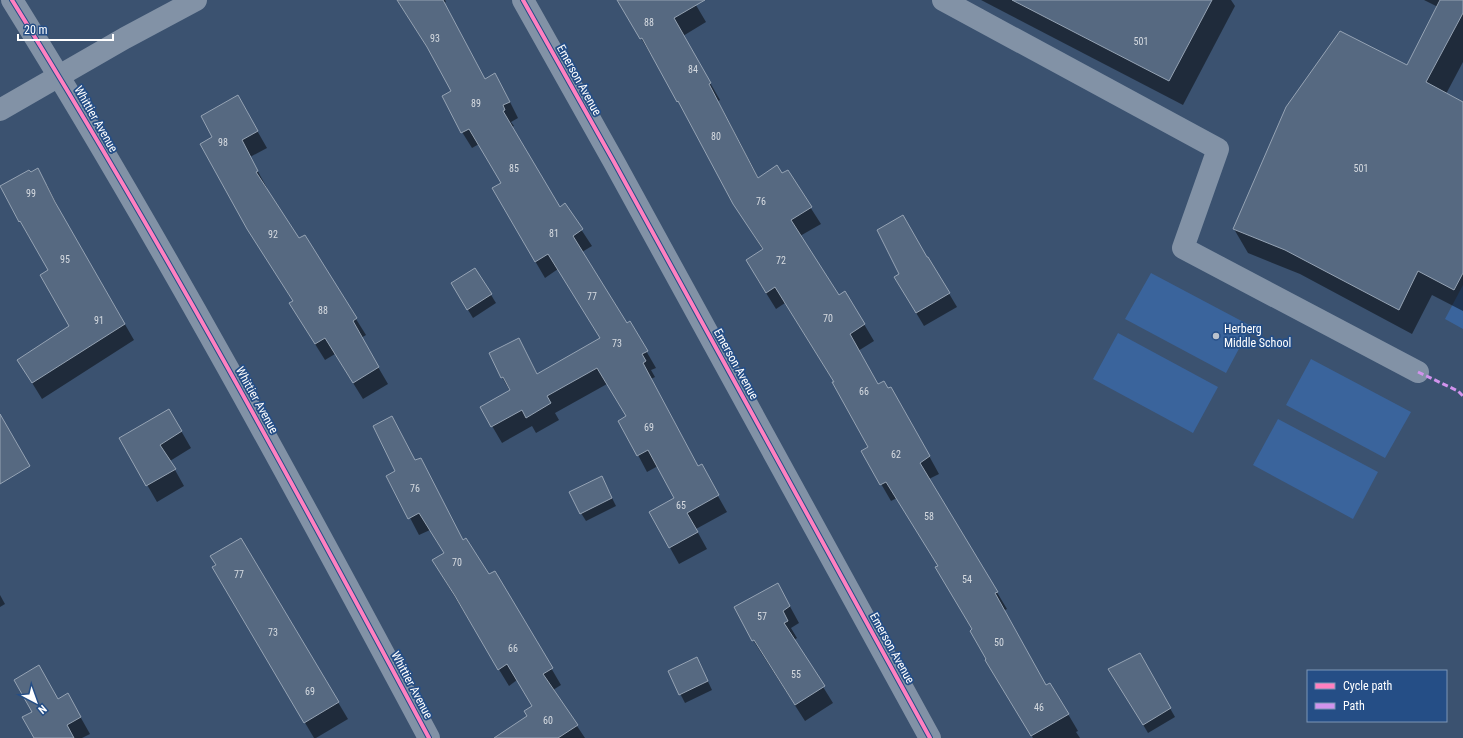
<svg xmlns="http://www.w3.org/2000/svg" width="1463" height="738" font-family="'Roboto Condensed',sans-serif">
<rect width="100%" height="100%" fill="#3b5270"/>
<g fill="#3a649c">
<polygon points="1151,273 1251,326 1226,373 1125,319"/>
<polygon points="1463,285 1463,329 1445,319"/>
<polygon points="1118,333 1218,387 1193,433 1093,379"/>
<polygon points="1311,359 1411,412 1385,458 1286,405"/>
<polygon points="1278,419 1378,472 1353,519 1253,465"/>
</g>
<g fill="#0007">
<polygon points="397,0 445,0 446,2 444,3 485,80 504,90 518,118 511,122 514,126 512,127 560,209 565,205 592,246 582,252 627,324 630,323 656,368 651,370 655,377 651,379 698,467 710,482 727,512 696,529 707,549 679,564 650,512 675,498 658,466 647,472 638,455 627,417 607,384 555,413 559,420 536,433 532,426 502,443 481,407 510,391 502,377 519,340 538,375 601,339 558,269 545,278 493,189 502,183 479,144 472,148 462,132 452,91 434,58"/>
<polygon points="621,0 693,0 706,22 683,36 720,100 718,101 759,179 782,174 787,171 821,224 800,236 839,296 845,292 874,341 858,351 878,386 888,389 901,405 939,474 929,479 1007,609 1003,611 1046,686 1068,714 1078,731 1076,732 1080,738 1033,738 996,677 973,630 939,567 897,498 891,501 862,451 869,447 834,382 785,303 776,309 756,277 763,250 734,204 688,118 652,54 651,55 619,1"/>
<polygon points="981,0 1231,0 1235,6 1183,105"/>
<polygon points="1424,0 1463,0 1463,62 1446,94 1463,103 1463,311 1432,295 1412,334 1300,274 1248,253 1234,229 1407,67 1438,7"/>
<polygon points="247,113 267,148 250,157 267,188 266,188 299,240 356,319 366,335 361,338 388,384 363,399 335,354 325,360 300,320 293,301 248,228 213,137"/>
<polygon points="47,185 64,219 134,340 42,399 18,360 71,327 50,270 30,236 29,237 20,221 2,186"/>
<polygon points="928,258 957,307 924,326 903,291 901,274"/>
<polygon points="475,269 496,303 473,318 457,292"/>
<polygon points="169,410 191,448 170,461 184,486 157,502 120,438"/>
<polygon points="415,461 463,541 489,576 495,572 561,685 553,690 585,738 525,738 528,716 533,707 517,680 509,686 433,561 445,553 430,530 419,535 388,476"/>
<polygon points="606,486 616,506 586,521 581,513"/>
<polygon points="241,539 348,719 316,738 314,738 213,567"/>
<polygon points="0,595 5,604 0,607"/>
<polygon points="787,601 799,623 791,628 797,638 794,640 833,703 805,721 753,640"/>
<polygon points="1139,654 1175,717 1148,733 1110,669"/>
<polygon points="701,667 712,690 685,703 669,672"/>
<polygon points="68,695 90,734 82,738 35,738 58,700"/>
</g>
<g fill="#566981" stroke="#95a3b4">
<polygon points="397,0 443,0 485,79 495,73 510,102 503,105 505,110 503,111 560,207 565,203 583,229 573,236 627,323 630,321 648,351 642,354 646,361 643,363 698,466 702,464 719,495 687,513 698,532 669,548 649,512 674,498 648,450 637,456 618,421 626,416 597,368 547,396 551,403 526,418 522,410 491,427 480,407 510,390 503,377 501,378 489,353 519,338 537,374 600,338 548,254 535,262 492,188 501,183 469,129 461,133 442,96 451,91 427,47"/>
<polygon points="617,0 705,0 674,18 711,83 709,84 758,178 777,165 782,173 788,170 812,207 791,220 839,295 845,291 865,324 850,334 878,384 884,381 888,388 891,387 930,456 920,463 998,592 995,593 1046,685 1050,683 1069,714 1031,736 985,660 986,659 970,631 972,629 935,567 938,566 886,482 880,485 861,451 868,447 832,382 834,382 775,287 766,293 746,260 763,249 733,204 678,101 677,102 642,38 640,39"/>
<polygon points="1012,0 1212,0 1169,81"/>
<polygon points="1440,0 1463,0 1463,13 1426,82 1463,102 1463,273 1454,290 1418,271 1399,310 1285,250 1233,229 1286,107 1340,31 1407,65"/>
<polygon points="238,95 258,131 242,140 258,171 256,172 299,238 305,235 357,318 353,321 379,367 353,383 325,338 315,344 289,303 293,301 247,229 200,144 212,137 201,116"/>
<polygon points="38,168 55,202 125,324 32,383 17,360 69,326 40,275 48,270 20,221 19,222 0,186 29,170 31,172"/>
<polygon points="903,215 927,257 928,257 950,293 916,313 894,277 899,274 877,230"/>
<polygon points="475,268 492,294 467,310 451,283"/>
<polygon points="169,409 182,431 160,445 176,469 146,486 119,438"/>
<polygon points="0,414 30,466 0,484"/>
<polygon points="392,416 415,460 421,458 463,540 466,538 489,574 495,571 553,668 543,674 578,725 558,738 494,738 527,716 524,711 532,706 507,664 498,670 455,596 432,560 444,553 419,513 408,519 386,476 395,471 373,426"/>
<polygon points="602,476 612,498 580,514 569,492"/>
<polygon points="241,538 339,702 304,723 212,567 216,565 210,556"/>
<polygon points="778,583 790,606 783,611 788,621 784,623 825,686 795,705 754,640 752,641 734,607"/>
<polygon points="1140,653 1171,708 1143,725 1108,669"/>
<polygon points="697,657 708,681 679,695 668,671"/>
<polygon points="39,665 58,699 68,693 81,717 67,725 74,738 34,738 22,717 32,712 14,680"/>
</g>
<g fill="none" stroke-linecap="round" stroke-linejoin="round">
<g stroke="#8292a6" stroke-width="22">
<path d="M12,0C161,240 296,489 429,738"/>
<polyline points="523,0 614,162 930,738"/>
<polyline points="943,0 1218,149 1183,248 1418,372"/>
<polyline points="0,110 125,38 196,0"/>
</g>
<polyline stroke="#d193ec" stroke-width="3" stroke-dasharray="6 3" stroke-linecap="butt" points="1418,372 1458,391 1463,396"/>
<g stroke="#254e86" stroke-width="6">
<g id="cycleway">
<path d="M12,0C161,240 296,489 429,738"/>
<polyline points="523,0 614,162 930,738"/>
</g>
</g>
<use href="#cycleway" stroke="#ff80c0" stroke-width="4"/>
</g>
<circle fill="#bac2cd" stroke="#254e86" stroke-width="1.5" cx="1216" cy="336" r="4"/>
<g text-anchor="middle" stroke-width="3.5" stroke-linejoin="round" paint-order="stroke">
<g font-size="10" fill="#d5dae0">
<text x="649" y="26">88</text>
<text x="435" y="42">93</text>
<text x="1141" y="45">501</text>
<text x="693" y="73">84</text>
<text x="476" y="107">89</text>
<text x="716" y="140">80</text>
<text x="223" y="146">98</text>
<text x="514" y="172">85</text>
<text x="1361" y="172">501</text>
<text x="31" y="197">99</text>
<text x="761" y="205">76</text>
<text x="554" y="237">81</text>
<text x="273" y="238">92</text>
<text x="65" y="263">95</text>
<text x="781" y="264">72</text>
<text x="592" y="300">77</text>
<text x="323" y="314">88</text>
<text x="828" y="322">70</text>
<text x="99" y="324">91</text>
<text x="617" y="347">73</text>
<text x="864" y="395">66</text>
<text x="649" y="431">69</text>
<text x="896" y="458">62</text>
<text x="415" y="492">76</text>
<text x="681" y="509">65</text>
<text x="929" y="520">58</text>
<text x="457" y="566">70</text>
<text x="239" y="578">77</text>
<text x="967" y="583">54</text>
<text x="762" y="620">57</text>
<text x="273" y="636">73</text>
<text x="999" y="646">50</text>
<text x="513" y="652">66</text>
<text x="796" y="678">55</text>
<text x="310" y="695">69</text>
<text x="1039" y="711">46</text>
<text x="548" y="724">60</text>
</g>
<g font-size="12" fill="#fff" stroke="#254e86">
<text transform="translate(579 80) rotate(61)" y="4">Emerson Avenue</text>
<text transform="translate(96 119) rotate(60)" y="4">Whittier Avenue</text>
<text transform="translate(736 364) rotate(61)" y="4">Emerson Avenue</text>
<text transform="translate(257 400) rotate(61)" y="4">Whittier Avenue</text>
<text transform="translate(892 648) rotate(61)" y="4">Emerson Avenue</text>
<text transform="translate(412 685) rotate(62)" y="4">Whittier Avenue</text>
</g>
<g font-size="12" fill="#fff" stroke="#254e86" text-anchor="start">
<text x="1224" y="333">Herberg<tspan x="1224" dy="14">Middle School</tspan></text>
</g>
</g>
<rect x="1307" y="670" width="140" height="52" fill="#254e86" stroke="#7c95b6"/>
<rect x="1315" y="683" width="20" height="6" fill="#ff80c0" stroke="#7c95b6"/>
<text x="1343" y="690" font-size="12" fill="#ffffff">Cycle path</text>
<rect x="1315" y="703" width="20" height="6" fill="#d193ec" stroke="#7c95b6"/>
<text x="1343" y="710" font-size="12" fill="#ffffff">Path</text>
<g transform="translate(36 702) rotate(139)" stroke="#254e86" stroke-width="3" paint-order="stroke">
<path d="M0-3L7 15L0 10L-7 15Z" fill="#ffffff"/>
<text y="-6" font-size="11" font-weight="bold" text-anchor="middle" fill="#ffffff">N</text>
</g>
<path d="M18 34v6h95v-6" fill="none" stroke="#ffffff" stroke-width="2"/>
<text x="24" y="34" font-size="12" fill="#ffffff" stroke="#254e86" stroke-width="3" paint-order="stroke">20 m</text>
</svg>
